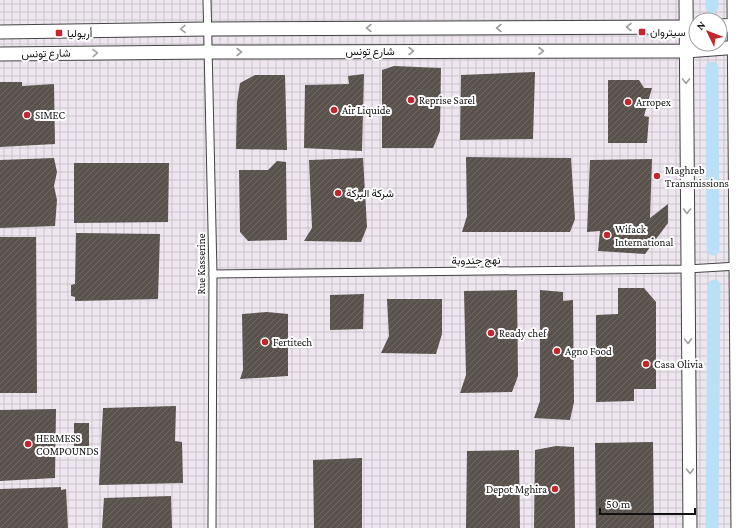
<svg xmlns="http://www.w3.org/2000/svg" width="740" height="528" font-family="'Crimson Pro',Vazirmatn,serif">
<defs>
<pattern id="industrial-grid" width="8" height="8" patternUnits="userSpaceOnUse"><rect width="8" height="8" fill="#eee6ef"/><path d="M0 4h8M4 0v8" fill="none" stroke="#cbc4cc"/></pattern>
<pattern id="building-hatch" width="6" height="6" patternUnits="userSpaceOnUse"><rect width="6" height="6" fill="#5a524d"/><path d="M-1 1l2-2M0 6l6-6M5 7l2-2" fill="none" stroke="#6d6662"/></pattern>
</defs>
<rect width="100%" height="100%" fill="#fffdf5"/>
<path fill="url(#industrial-grid)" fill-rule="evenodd" d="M0,0H740V528H0ZM696,20H720V44H696Z"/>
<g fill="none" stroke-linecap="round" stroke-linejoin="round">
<g stroke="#b9e0f7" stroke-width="13">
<polyline points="712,0 712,7"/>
<polyline points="712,68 713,249"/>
<polyline points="712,528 714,286"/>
</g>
</g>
<g fill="url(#building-hatch)">
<polygon points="394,66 441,68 440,131 433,148 382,148 382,70"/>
<polygon points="535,72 533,139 460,140 461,75"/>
<polygon points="364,74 362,151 304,148 305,85 349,84 348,76"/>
<polygon points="255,75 285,75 287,150 236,149 237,102 240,83"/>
<polygon points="608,80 639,80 644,88 652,88 644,116 649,117 647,143 608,143"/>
<polygon points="0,82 22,82 22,86 54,84 55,144 0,147"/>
<polygon points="466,157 571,158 575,219 570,232 462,232 467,216"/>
<polygon points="54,158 57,172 54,186 57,200 55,226 0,228 0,160"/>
<polygon points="363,158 367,227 361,242 304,241 312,228 309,160"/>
<polygon points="652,159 650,218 668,204 668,223 645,254 598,251 600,231 587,232 590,160"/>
<polygon points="277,161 286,162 287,240 248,241 240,232 239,170 268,170"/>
<polygon points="74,163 169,163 168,222 74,223"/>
<polygon points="76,233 160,234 158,299 75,301 75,297 71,296 71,285 75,284"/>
<polygon points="0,237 36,237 37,393 0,393"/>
<polygon points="618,288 644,288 656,302 656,389 634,389 634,401 596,402 596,315 618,314"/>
<polygon points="517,290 518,376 512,392 460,393 466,375 464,291"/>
<polygon points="540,290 563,292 563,301 573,300 574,402 570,420 534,418 540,401"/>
<polygon points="364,294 363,329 330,330 330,295"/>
<polygon points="387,299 442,299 442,334 436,354 381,353 389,336"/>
<polygon points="267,312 288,314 288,376 240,379 243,370 242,314"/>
<polygon points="176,406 175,441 182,442 183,483 99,485 103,408"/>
<polygon points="56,409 55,478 0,481 0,410"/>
<rect x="74" y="423" width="15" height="30"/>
<polygon points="653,442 654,528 596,528 595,443"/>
<polygon points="556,446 574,447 575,528 534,528 535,450"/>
<polygon points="519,450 520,528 466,528 467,451"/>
<polygon points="362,458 362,528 314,528 313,460"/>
<polygon points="61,487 61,490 66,489 68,528 0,528 0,489"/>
<polygon points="171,496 172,528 102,528 104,498"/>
</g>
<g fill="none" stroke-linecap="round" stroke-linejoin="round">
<g stroke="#444" stroke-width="9">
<g id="service">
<polyline points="207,0 213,274 212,528"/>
<polyline points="213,274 687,269 738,266"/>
</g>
</g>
<g stroke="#444" stroke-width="15">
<g id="minor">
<polyline points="686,0 690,528"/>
<polyline points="734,0 738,528"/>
<polyline points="720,26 740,25"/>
<polyline points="0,32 207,29 696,27"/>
<polyline points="0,54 209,52 686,51 740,47"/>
</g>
</g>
<use href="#service" stroke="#fff" stroke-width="7"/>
<use href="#minor" stroke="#fff" stroke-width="13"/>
</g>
<defs><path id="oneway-chevron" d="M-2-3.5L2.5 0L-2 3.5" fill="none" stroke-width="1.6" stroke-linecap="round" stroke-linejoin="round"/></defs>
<g stroke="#a0a0a0">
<use href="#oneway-chevron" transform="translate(629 27) rotate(180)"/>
<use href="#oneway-chevron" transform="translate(369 28) rotate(180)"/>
<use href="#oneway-chevron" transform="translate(499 28) rotate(180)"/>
<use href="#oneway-chevron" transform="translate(183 29) rotate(179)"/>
<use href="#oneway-chevron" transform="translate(411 51)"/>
<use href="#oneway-chevron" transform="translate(541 51)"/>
<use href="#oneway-chevron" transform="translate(239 52)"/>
<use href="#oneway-chevron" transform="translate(95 53) rotate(-1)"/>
<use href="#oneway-chevron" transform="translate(686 81) rotate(89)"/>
<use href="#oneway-chevron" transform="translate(687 211) rotate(90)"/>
<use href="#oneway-chevron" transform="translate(688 341) rotate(89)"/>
<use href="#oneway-chevron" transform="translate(690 471) rotate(89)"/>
</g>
<g fill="#c4262e" stroke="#fff" stroke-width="1.5">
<rect x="638" y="28" width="8" height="8" rx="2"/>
<rect x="55" y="29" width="8" height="8" rx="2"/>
<circle cx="411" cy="100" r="4"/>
<circle cx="628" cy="102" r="4"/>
<circle cx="334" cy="110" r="4"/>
<circle cx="27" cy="115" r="4"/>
<circle cx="657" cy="176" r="4"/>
<circle cx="338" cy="193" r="4"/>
<circle cx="607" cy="235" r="4"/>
<circle cx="491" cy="333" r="4"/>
<circle cx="265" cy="342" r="4"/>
<circle cx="557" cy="351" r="4"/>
<circle cx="646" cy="364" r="4"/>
<circle cx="28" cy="444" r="4"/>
<circle cx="555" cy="489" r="4"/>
</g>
<g text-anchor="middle" stroke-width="4" stroke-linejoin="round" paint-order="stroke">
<g font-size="11" fill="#111" stroke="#fff" text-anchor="start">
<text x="650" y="36">سيتروان</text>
<text x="67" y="37">أريوليا</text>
<text x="419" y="104">Reprise Sarel</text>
<text x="636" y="106">Arropex</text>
<text x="342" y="114">Air Liquide</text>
<text x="35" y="119">SIMEC</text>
<text x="665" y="174">Maghreb<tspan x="665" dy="13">Transmissions</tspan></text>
<text x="346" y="197">شركة البركة</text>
<text x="615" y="233">Wifack<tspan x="615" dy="13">International</tspan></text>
<text x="499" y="337">Ready chef</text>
<text x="273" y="346">Fertitech</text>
<text x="565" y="355">Agno Food</text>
<text x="654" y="368">Casa Olivia</text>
<text x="36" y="442">HERMESS<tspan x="36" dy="13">COMPOUNDS</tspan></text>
<text x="547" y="493" text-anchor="end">Depot Mghira</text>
</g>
<g font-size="11" fill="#111" stroke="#fff">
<text x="370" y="55">شارع تونس</text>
<text transform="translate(46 53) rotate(-1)" y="4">شارع تونس</text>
<text transform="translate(476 260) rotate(-1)" y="4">نهج جندوبة</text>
<text transform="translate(201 264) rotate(-90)" y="4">Rue Kasserine</text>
</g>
</g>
<g transform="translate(708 32) rotate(313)"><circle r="19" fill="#ffffff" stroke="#a0a0a0"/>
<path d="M0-3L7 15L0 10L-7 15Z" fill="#c4262e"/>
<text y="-6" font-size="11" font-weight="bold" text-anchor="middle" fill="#111111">N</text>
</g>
<path d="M600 508v6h95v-6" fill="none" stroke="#111111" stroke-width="2"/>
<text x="606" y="508" font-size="12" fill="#111111" stroke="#ffffff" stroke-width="3" paint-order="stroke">50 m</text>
</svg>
